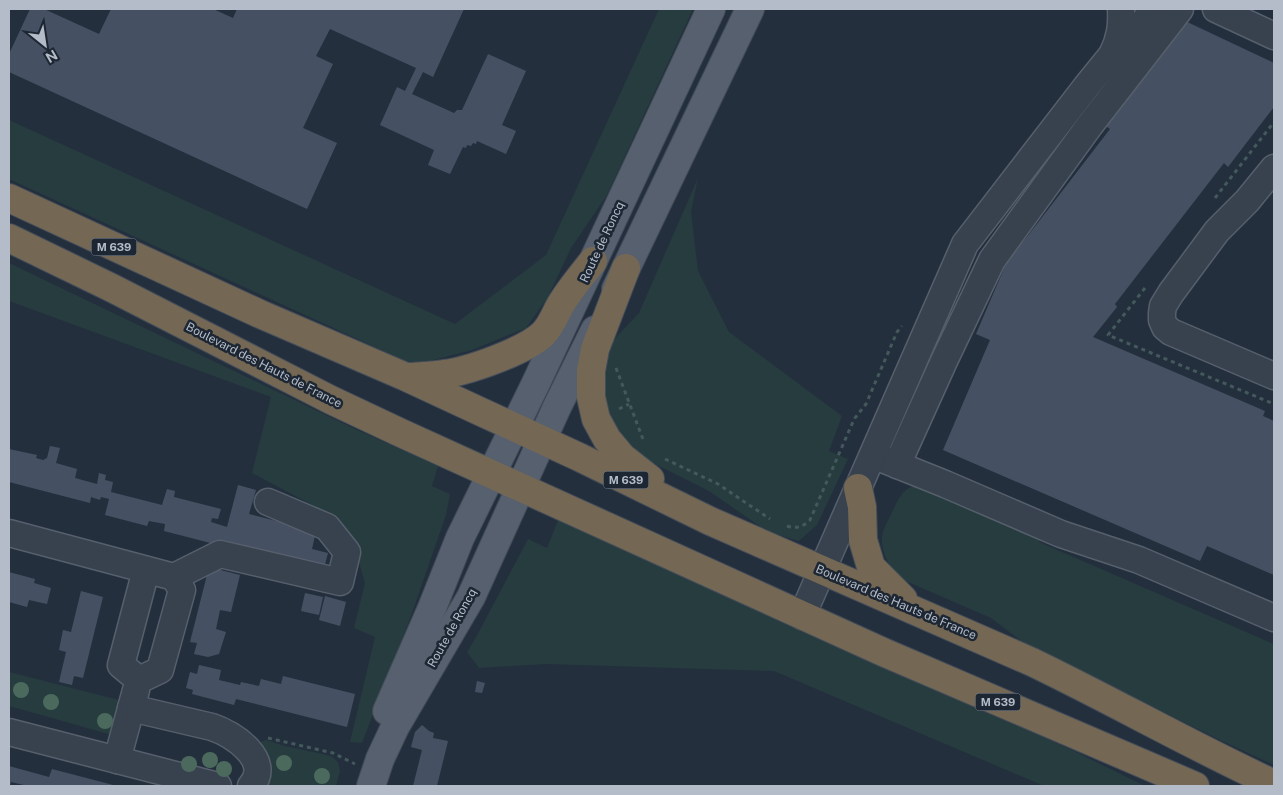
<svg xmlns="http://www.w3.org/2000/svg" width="1283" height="795" font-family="'Public Sans',sans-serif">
<rect width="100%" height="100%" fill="#242f3e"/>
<g fill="#263c3f">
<polygon points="659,9 693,9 607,195 571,248 548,297 526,328 472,350 414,365 9,179 9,120 455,324 546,255"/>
<polygon points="698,178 691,212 698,271 729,332 842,416 829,451 848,459 817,525 799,541 768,532 709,491 643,458 621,440 611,421 601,375 607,347 639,313"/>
<polygon points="9,263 353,428 438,466 432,486 450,494 446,515 411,616 362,743 350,742 375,637 354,628 365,583 355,549 331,515 252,473 271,397 9,301"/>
<path d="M920,484L1042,533L1039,542L1274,644V765L1222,741L1028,646L991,618L908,582C905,580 901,578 898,575C887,566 879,546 883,532C885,525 890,517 893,510C900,496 903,488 920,484Z"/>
<polygon points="559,518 1072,750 1145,786 1044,786 774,671 545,664 479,668 467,652 475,639 528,539 547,548"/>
<polygon points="9,672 119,700 124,705 116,736 9,706"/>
<polygon points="266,740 285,746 331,756 338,762 340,771 336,786 259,786 256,744"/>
</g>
<g fill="#455162">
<polygon points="30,9 44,9 99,34 111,9 213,9 233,18 237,9 464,9 433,77 423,72 412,94 454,113 457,110 462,110 488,54 526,71 502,125 516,131 506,154 477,141 476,144 473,143 471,146 467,145 466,148 463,147 450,174 428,165 434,150 380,125 397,87 405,91 416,68 330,29 316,56 333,64 303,128 337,143 307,209 9,72 9,54"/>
<polygon points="1183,20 1274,63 1274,107 1228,167 1224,163 1115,304 1117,307 1093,337 1265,411 1263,416 1274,421 1274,575 1207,546 1200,561 943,450 990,340 976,334 1012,250 1020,240 1023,242 1110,129 1103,124"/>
<polygon points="50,446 60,448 56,463 77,469 75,478 97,484 99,473 106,475 105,480 113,482 111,492 162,505 167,489 175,491 174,497 221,509 218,519 212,518 211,522 227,527 238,485 256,490 249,514 316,531 312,549 328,553 323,572 164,531 165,524 149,521 147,526 105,515 109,499 101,497 100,500 91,497 90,503 9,482 9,449 37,455 36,458 43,460 47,458"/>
<polygon points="209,567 240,575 231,612 220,610 216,629 226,632 219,654 208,657 194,654 197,643 190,642"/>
<polygon points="9,572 35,579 34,583 51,588 47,604 29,600 27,607 9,602"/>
<polygon points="81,591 103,597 83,678 74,676 72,685 59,682 66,652 59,650 63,630 71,632"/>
<polygon points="305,593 323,597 319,615 301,611"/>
<polygon points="325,596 346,602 340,626 319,620"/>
<polygon points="199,665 221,670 219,680 240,685 241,682 259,686 261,679 281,684 283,676 355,694 347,727 236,699 234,705 192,694 193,690 186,688 190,672 197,674"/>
<polygon points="477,681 485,683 482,693 475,692"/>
<polygon points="422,725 429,731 434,733 433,738 448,741 437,786 413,786 422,750 411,747 415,732"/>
<polygon points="9,766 49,777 52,769 117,786 28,786 11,782 10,786 9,786"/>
</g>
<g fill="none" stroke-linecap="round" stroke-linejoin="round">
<g stroke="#565f6c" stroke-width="29">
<g id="minor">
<polyline points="1216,9 1274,36"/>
<path d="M1112,55C1120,39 1122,26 1121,9"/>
<polyline points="1274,168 1247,201 1217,231 1171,293 1163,306 1162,313 1162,320 1165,327 1171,332 1274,376"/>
<polyline points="880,458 945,484 1061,534 1139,560 1274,618"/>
<polyline points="897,465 944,361 992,260 1090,125 1180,9"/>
<polyline points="9,533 174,577 182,590 160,670 139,680 121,665 146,570"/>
<polyline points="174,577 220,554 340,582 347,552 327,527 268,502"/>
<polyline points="802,616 965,244 1086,87 1112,55 1134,35 1146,19 1152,9"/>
<path d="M131,708L212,727C234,734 273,761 251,786"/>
<polyline points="9,732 218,786"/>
<polyline points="117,760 136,690"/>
</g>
</g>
<g stroke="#414a57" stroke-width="30">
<g id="major">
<polyline points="616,289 750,9"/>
<polyline points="387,711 432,608 460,538 535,385 711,9"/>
<polyline points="371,786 380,759 395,727 471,597 557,407 595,330"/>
</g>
</g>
<g stroke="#434c59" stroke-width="30">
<g id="highway">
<path d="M9,198L260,314L406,377L477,410L579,457L710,521L1032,662C1113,701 1192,746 1274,784"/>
<polyline points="9,238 112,288 331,400 401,433 883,652 1195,786"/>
<polyline points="626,268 595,349 591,371 591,397 596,419 607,439 622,457 650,479"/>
<path d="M410,377C421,376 433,376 444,374C469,371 525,351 543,334C552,325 555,314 561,304C570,289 582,275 593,261"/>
<polyline points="858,488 862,507 863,540 871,567 903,599"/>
</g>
</g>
<g stroke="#44595c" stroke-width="3" stroke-dasharray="4 4" stroke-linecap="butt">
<polyline points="1215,198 1274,122"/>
<polyline points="1145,288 1108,335 1274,404"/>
<polyline points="616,368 644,442"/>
<polyline points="619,409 629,404"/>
<polyline points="665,459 718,484 770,519"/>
<path d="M787,526C796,529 803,527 810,520L852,424L855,418L866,404L897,332L902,326"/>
<polyline points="268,738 333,753 355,764"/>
</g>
<use href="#minor" stroke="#38414e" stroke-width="26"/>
<use href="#major" stroke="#56606e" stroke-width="28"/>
<use href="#highway" stroke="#746855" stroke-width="28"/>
</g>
<g fill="#4b6a5d">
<circle cx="21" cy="690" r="8"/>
<circle cx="51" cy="702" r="8"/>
<circle cx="105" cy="721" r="8"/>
<circle cx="210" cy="760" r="8"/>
<circle cx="284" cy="763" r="8"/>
<circle cx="189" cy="764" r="8"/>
<circle cx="224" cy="769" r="8"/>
<circle cx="322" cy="776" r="8"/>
</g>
<g text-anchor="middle" stroke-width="5" stroke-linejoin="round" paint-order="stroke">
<g fill="#1d2633" stroke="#878f9c" stroke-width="1">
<rect x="91.5" y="238.5" width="45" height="17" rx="4"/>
<rect x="603.5" y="471.5" width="45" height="17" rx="4"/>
<rect x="975.5" y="693.5" width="45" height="17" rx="4"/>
</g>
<g font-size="11" font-weight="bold" fill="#b4bcc9">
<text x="114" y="251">M 639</text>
<text x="626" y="484">M 639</text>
<text x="998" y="706">M 639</text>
</g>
<g font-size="12" fill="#b4bcc9" stroke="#1d2633">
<text transform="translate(602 242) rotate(-65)" y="4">Route de Roncq</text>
<text transform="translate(264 365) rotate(27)" y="4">Boulevard des Hauts de France</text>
<text transform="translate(896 602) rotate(23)" y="4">Boulevard des Hauts de France</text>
<text transform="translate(452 628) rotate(-61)" y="4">Route de Roncq</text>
</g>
</g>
<rect width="1283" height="795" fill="none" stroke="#b4bcc9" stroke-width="20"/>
<g transform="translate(45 45) rotate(150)" stroke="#1d2633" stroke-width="4" paint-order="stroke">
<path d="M0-4L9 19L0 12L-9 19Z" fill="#b4bcc9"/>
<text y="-8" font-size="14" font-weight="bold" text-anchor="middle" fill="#b4bcc9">N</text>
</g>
</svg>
